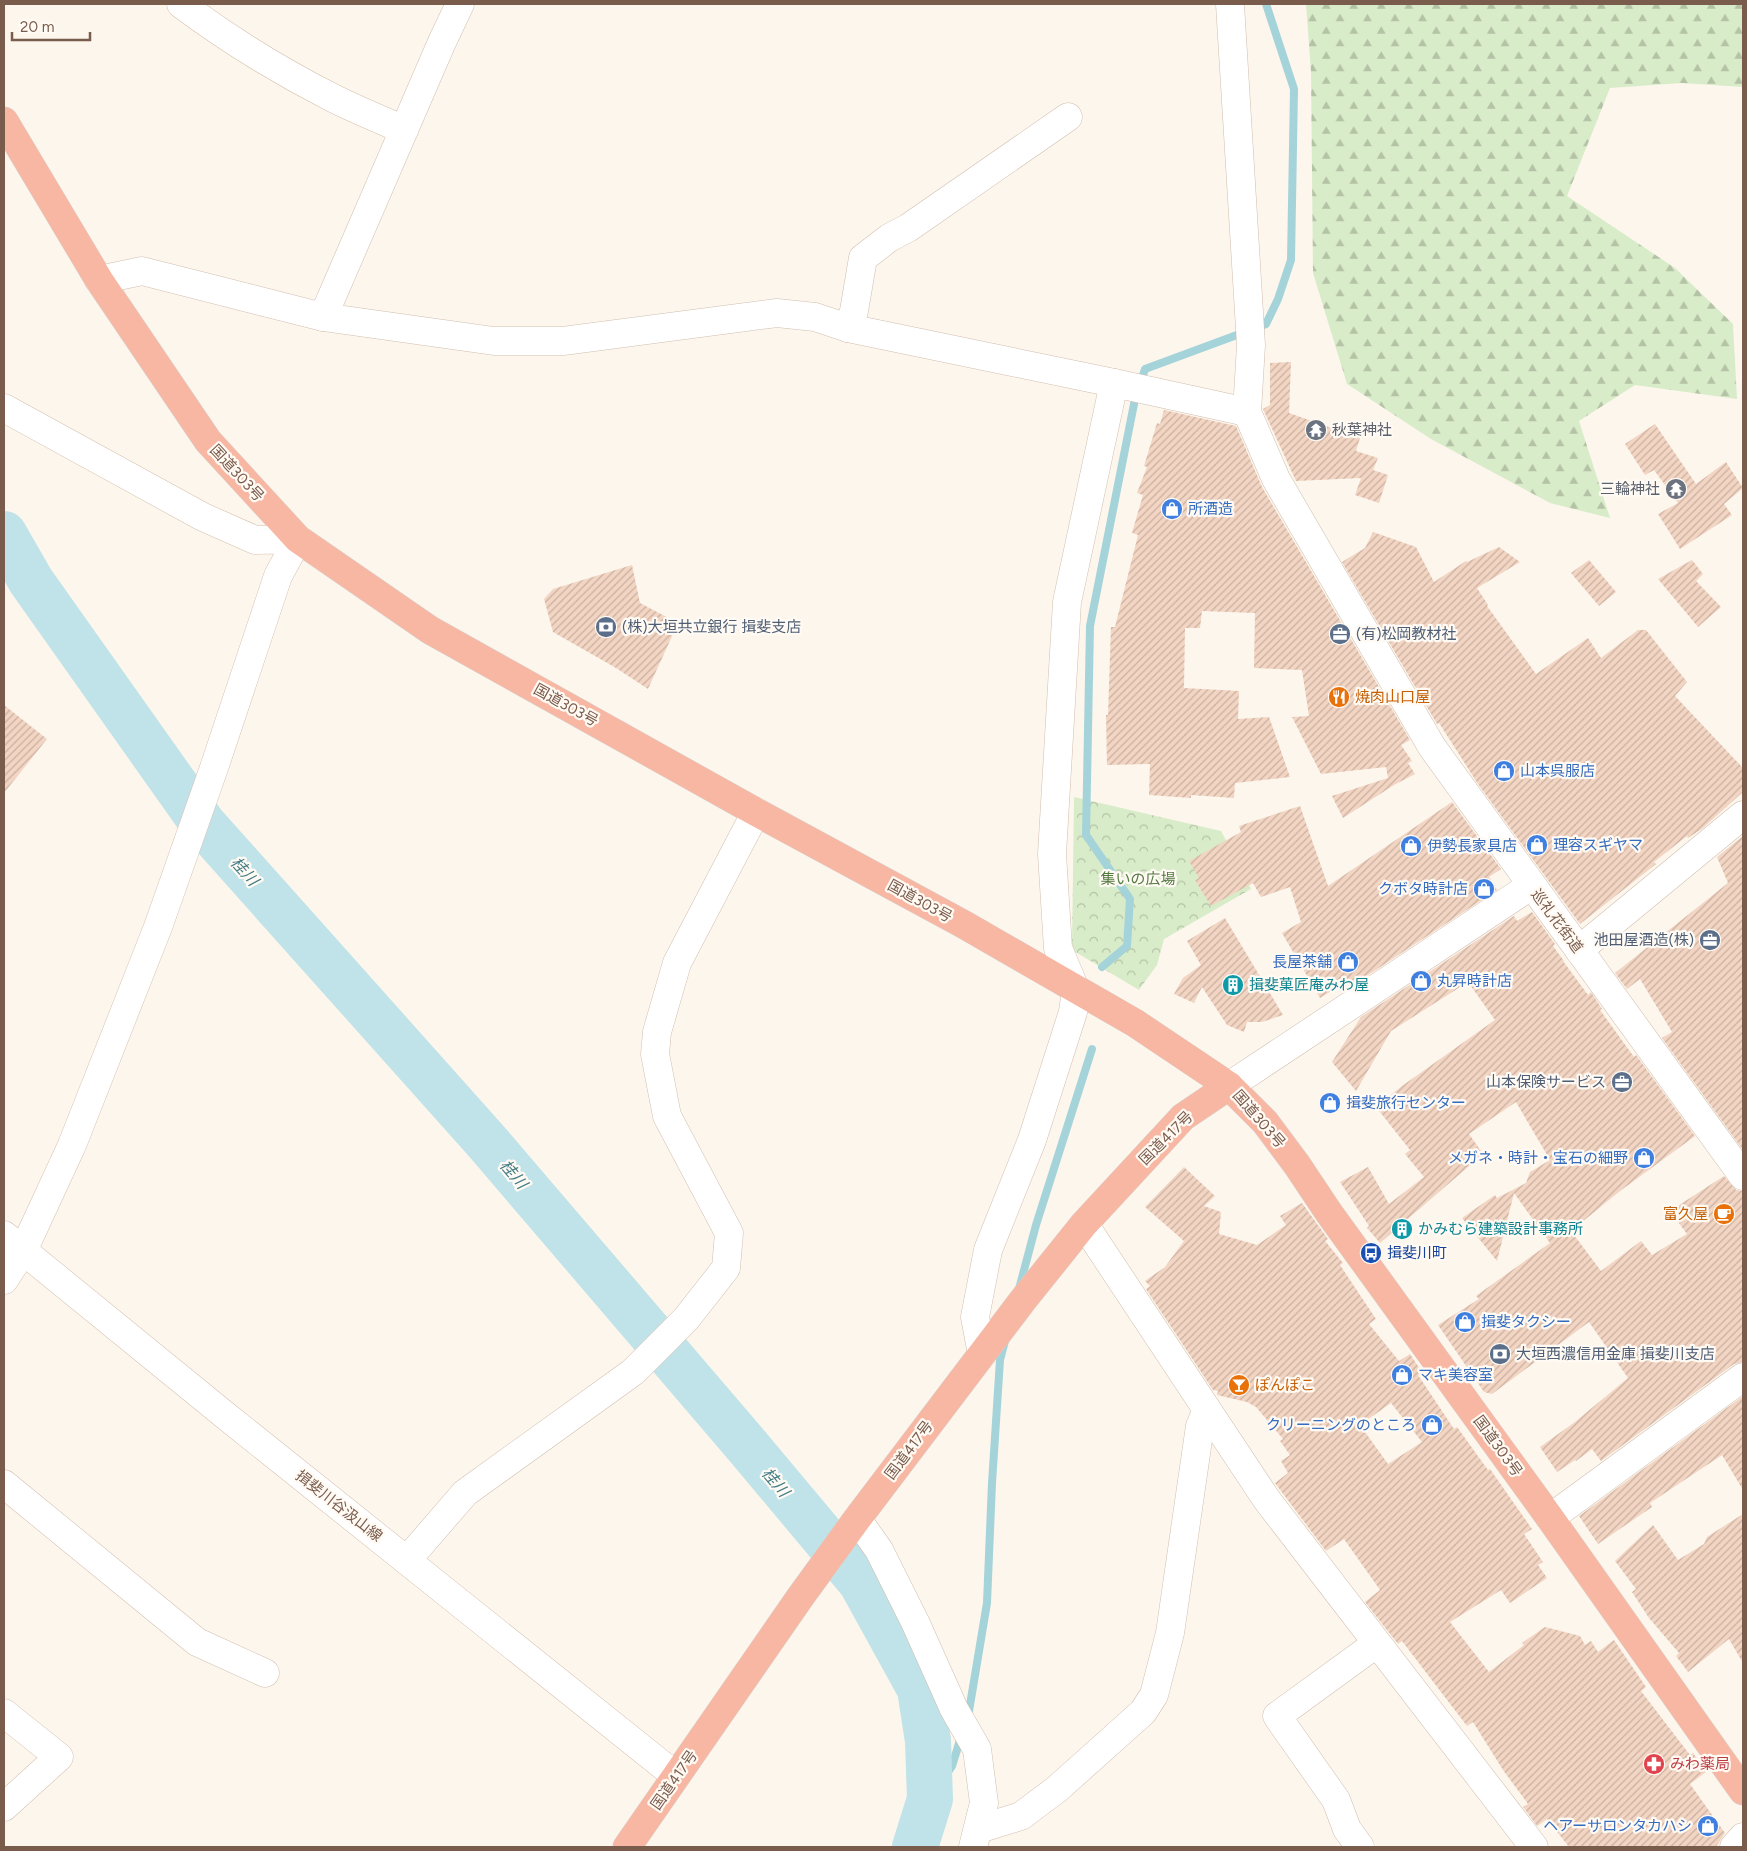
<svg xmlns="http://www.w3.org/2000/svg" width="1747" height="1851" font-family="Figtree,'Noto Sans JP',sans-serif">
<defs>
<pattern id="forest-firs" width="22" height="20" patternUnits="userSpaceOnUse" patternTransform="scale(1.25)"><rect width="22" height="20" fill="#d8ecc9"/><path d="M5 1l3.5 6h-7zM16 11l3.5 6h-7z" fill="#b4c2a5"/></pattern>
<pattern id="park-crowns" width="20" height="18" patternUnits="userSpaceOnUse" patternTransform="scale(1.25)"><rect width="20" height="18" fill="#d8ecc9"/><path d="M2 6a3 3 0 1 1 6 0M12 15a3 3 0 1 1 6 0" fill="none" stroke="#b4c2a5"/></pattern>
<pattern id="building-hatch" width="6" height="6" patternUnits="userSpaceOnUse" patternTransform="scale(1.25)"><rect width="6" height="6" fill="#f3d5c3"/><path d="M-1 1l2-2M0 6l6-6M5 7l2-2" fill="none" stroke="#cab0a1"/></pattern>
</defs>
<rect width="100%" height="100%" fill="#fdf6ec"/>
<polygon fill="url(#forest-firs)" points="1306,4 1743,4 1743,87 1682,83 1610,88 1567,196 1675,268 1733,324 1737,399 1635,385 1579,421 1610,518 1550,503 1431,439 1347,384 1313,273 1311,72"/>
<polygon fill="url(#park-crowns)" points="1074,797 1221,831 1251,889 1164,939 1157,965 1139,990 1072,950"/>
<g fill="none" stroke-linecap="round" stroke-linejoin="round">
<g stroke="#a5d3da" stroke-width="8">
<polyline points="1256,328 1266,324 1278,299 1291,260 1294,89 1266,4"/>
<polyline points="1102,967 1127,946 1130,899 1086,835 1090,626 1135,399 1145,369 1245,332"/>
<polyline points="1019,1289 1036,1225 1092,1049"/>
<polyline points="968,1717 987,1603 992,1483 1000,1360 1005,1341"/>
<polyline points="930,1799 952,1766 961,1737"/>
</g>
<polyline stroke="#bfe3e8" stroke-width="46" points="4,534 31,581 203,824 487,1142 748,1447 861,1582 920,1689 928,1741 930,1799 915,1847"/>
</g>
<g fill="url(#building-hatch)" fill-rule="evenodd">
<polygon points="1291,362 1289,413 1360,438 1356,451 1378,458 1373,470 1388,475 1379,503 1355,495 1361,478 1296,481 1263,409 1270,405 1270,363"/>
<polygon points="1164,410 1236,426 1262,487 1410,740 1401,745 1412,761 1408,763 1415,774 1394,785 1343,818 1332,796 1388,778 1386,767 1321,774 1292,717 1309,716 1302,670 1254,668 1255,613 1202,611 1200,628 1185,628 1184,688 1239,691 1238,719 1269,717 1290,777 1235,783 1234,798 1191,795 1191,798 1149,795 1150,764 1107,765 1106,715 1108,715 1111,627 1115,627 1138,535 1132,533 1143,495 1137,493 1147,467 1144,466 1157,423 1160,424"/>
<polygon points="1655,424 1696,484 1726,462 1743,488 1724,504 1732,515 1680,549 1658,514 1678,503 1654,470 1645,475 1625,444"/>
<polygon points="1373,532 1416,547 1434,582 1466,561 1467,562 1499,547 1520,562 1477,588 1488,605 1487,606 1536,674 1588,638 1601,658 1638,630 1646,630 1687,682 1675,696 1743,768 1743,792 1703,828 1688,838 1687,836 1654,862 1656,864 1580,924 1478,784 1439,723 1437,724 1342,562 1365,548"/>
<polygon points="1589,560 1616,592 1599,606 1571,573"/>
<polygon points="1692,560 1703,574 1696,581 1721,607 1698,627 1658,579"/>
<polygon points="632,565 640,603 678,623 648,689 616,668 553,632 544,599 553,589"/>
<polygon points="4,705 47,739 4,793"/>
<polygon points="1452,802 1501,869 1489,877 1497,890 1353,985 1349,980 1320,998 1282,933 1301,922 1290,887 1261,897 1253,883 1211,906 1195,880 1199,878 1189,861 1241,832 1239,826 1300,806 1328,886"/>
<polygon points="1743,836 1743,1150 1662,1038 1672,1032 1640,979 1627,989 1615,973 1728,883 1717,857"/>
<polygon points="1532,912 1555,944 1553,946 1564,961 1563,961 1588,995 1591,992 1602,1009 1600,1010 1634,1057 1636,1055 1695,1136 1620,1191 1571,1231 1601,1271 1641,1241 1652,1255 1687,1234 1670,1211 1724,1176 1736,1190 1743,1191 1743,1362 1734,1364 1601,1461 1592,1449 1576,1461 1575,1460 1557,1472 1540,1447 1575,1422 1628,1378 1589,1322 1492,1394 1484,1392 1438,1325 1479,1299 1476,1296 1550,1243 1514,1193 1497,1261 1462,1218 1495,1195 1497,1198 1526,1183 1530,1172 1550,1160 1516,1102 1469,1134 1483,1154 1380,1243 1367,1228 1369,1226 1340,1182 1368,1167 1389,1204 1424,1177 1405,1154 1410,1150 1376,1107 1402,1086 1495,1020 1468,982 1391,1031 1356,1091 1332,1062 1361,1017 1514,916 1517,921"/>
<polygon points="1225,918 1283,1015 1262,1022 1247,1022 1244,1032 1227,1025 1202,987 1194,1003 1174,994 1183,978 1201,965 1187,941"/>
<path d="M1184,1167L1215,1196L1204,1206L1221,1212L1219,1234L1257,1245L1286,1225L1280,1216L1302,1203L1328,1239L1325,1241L1343,1263L1340,1265L1376,1319L1369,1324L1399,1361L1410,1354L1422,1372L1418,1375L1454,1429L1457,1427L1488,1470L1490,1469L1532,1529L1524,1534L1543,1562L1538,1565L1547,1578L1510,1603L1501,1590L1450,1622L1489,1672L1524,1645L1522,1643L1545,1627L1580,1636L1585,1645L1591,1641L1598,1652L1614,1640L1646,1687L1641,1691L1690,1755L1693,1753L1706,1772L1690,1784L1725,1833L1716,1847H1569L1547,1819L1537,1826L1523,1807L1528,1804L1503,1770L1473,1722L1467,1726L1402,1641L1398,1644L1365,1602L1380,1590L1344,1539L1326,1551L1275,1483L1288,1473L1281,1461L1290,1455L1280,1441L1283,1439L1256,1407L1247,1402L1217,1395L1218,1391L1213,1390L1146,1289L1150,1286L1145,1281L1165,1267L1184,1241L1145,1207ZM1391,1403L1422,1442L1388,1464L1360,1425Z"/>
<polygon points="1743,1396 1743,1490 1722,1455 1650,1503 1652,1507 1598,1544 1579,1516"/>
<polygon points="1743,1514 1743,1663 1729,1639 1688,1672 1676,1656 1679,1653 1649,1618 1632,1592 1636,1589 1615,1561 1653,1525 1678,1560 1704,1544 1707,1537"/>
</g>
<g fill="none" stroke-linecap="round" stroke-linejoin="round">
<g stroke="#d1beb0" stroke-width="29">
<g id="street">
<polyline points="1230,4 1251,345 1247,412 1276,479 1432,747 1532,885"/>
<polyline points="99,280 142,271 323,317 494,341 563,341 777,313 815,317 848,328 1114,383 1247,412"/>
<polyline points="323,317 442,42 460,4"/>
<polyline points="848,328 854,311 863,258 889,238 908,228 1068,117"/>
<polyline points="1579,950 1743,815"/>
<polyline points="1229,1086 1532,885 1743,1176"/>
<polyline points="1084,1224 1267,1500 1534,1847"/>
<polyline points="982,1354 975,1317 988,1250 1032,1140 1073,1012 1076,991 1058,948 1052,854 1067,602 1114,383"/>
<polyline points="4,1484 197,1642 265,1673"/>
<polyline points="1550,1518 1743,1377"/>
<polyline points="857,1519 879,1550 916,1624 954,1709 977,1749 984,1803 973,1847"/>
<polyline points="407,1560 465,1493 633,1372 686,1319 726,1268 729,1233 667,1116 655,1054 657,1032 677,963 756,812"/>
<polyline points="4,1713 59,1757 4,1807"/>
<polyline points="979,1829 1021,1816 1057,1789 1143,1712 1154,1695 1170,1633 1200,1426 1207,1410"/>
<polyline points="1360,1847 1347,1829 1336,1800 1277,1716 1376,1644"/>
<polyline points="1734,1847 1743,1837"/>
</g>
</g>
<g stroke="#d6c0b0" stroke-width="29">
<g id="secondary">
<path d="M181,4C228,39 278,70 331,97C354,109 380,119 404,130"/>
<polyline points="4,408 203,517 255,540 298,539 278,576 215,765 158,927 72,1145 23,1251 4,1280"/>
<polyline points="4,1235 226,1416 676,1776"/>
</g>
</g>
<g stroke="#dad1cd" stroke-width="29">
<g id="highway">
<polyline points="4,121 99,280 208,441 298,539 430,630 756,812 963,924 1135,1023 1229,1086 1265,1122 1297,1165 1329,1213 1550,1518 1743,1791"/>
<polyline points="627,1847 801,1596 857,1519 1023,1300 1084,1224 1183,1117 1229,1086"/>
</g>
</g>
<use href="#street" stroke="#fff" stroke-width="28"/>
<use href="#secondary" stroke="#fff" stroke-width="28"/>
<use href="#highway" stroke="#f7b7a3" stroke-width="28"/>
</g>
<defs>
<g id="temple-disc" transform="scale(1.125)"><circle r="9.5" fill="#6b7280" stroke="#fffaf3"/><path d="M0-6L5-2H3V0L6.5 2.5H4V6H1.5V3h-3V6H-4V2.5H-6.5L-3 0V-2H-5Z" fill="#fff"/></g>
<g id="shop-disc" transform="scale(1.125)"><circle r="9.5" fill="#3f7fe0" stroke="#fffaf3"/><path d="M-5-2.5h2.3a2.7 3.5 0 0 1 5.4 0H5L5.5 6h-11ZM-1.5-2.5h3a1.5 2.3 0 0 0-3 0Z" fill="#fff"/></g>
<g id="bank-disc" transform="scale(1.125)"><circle r="9.5" fill="#5c6f8a" stroke="#fffaf3"/><path d="M-6-4H6V4H-6ZM0-2.3a2.3 2.3 0 1 0 0 4.6a2.3 2.3 0 1 0 0-4.6Z" fill="#fff"/></g>
<g id="office-disc" transform="scale(1.125)"><circle r="9.5" fill="#5c6f8a" stroke="#fffaf3"/><path d="M-6-3h4V-5.5h4V-3h4V5H-6ZM-1-4.5V-3h2v-1.5ZM-6 0V1H6V0Z" fill="#fff"/></g>
<g id="restaurant-disc" transform="scale(1.125)"><circle r="9.5" fill="#e8710a" stroke="#fffaf3"/><path d="M-5-6h1v4h1v-4h1v4h1v-4h1v5L-1.5 .5V6h-2V.5L-5-1ZM5-6V6H3V1.5H1.5Q1.5-4 5-6Z" fill="#fff"/></g>
<g id="building-disc" transform="scale(1.125)"><circle r="9.5" fill="#0f9aa8" stroke="#fffaf3"/><path d="M-4-6H4V6H1V3H-1V6H-4ZM-2.5-4.3h1.7v1.8h-1.7ZM.8-4.3h1.7v1.8H.8ZM-2.5-1h1.7V.8h-1.7ZM.8-1h1.7V.8H.8Z" fill="#fff"/></g>
<g id="cafe-disc" transform="scale(1.125)"><circle r="9.5" fill="#e8710a" stroke="#fffaf3"/><path d="M-5.5-4.5H6V0H3Q3 3.5 0 3.5H-2.5Q-5.5 3.5-5.5 0ZM3-3.2v2h1.7v-2ZM-6 4.5H4V6H-6Z" fill="#fff"/></g>
<g id="bus-disc" transform="scale(1.125)"><circle r="9.5" fill="#1a4fb4" stroke="#fffaf3"/><path d="M-5-6H5V4H4V6H2V4H-2V6H-4V4H-5ZM-3.5-4V0h7V-4ZM-3.5 1.2v1.5H-2V1.2ZM2 1.2v1.5H3.5V1.2Z" fill="#fff"/></g>
<g id="bar-disc" transform="scale(1.125)"><circle r="9.5" fill="#e8710a" stroke="#fffaf3"/><path d="M-6-5H6L.8 .8V4.5H3.5V6h-7V4.5H-.8V.8Z" fill="#fff"/></g>
<g id="pharmacy-disc" transform="scale(1.125)"><circle r="9.5" fill="#e0444e" stroke="#fffaf3"/><path d="M-2-6h4v4h4v4h-4v4h-4v-4h-4v-4h4Z" fill="#fff"/></g>
</defs>
<g fill-rule="evenodd">
<use href="#temple-disc" x="1316" y="430"/>
<use href="#temple-disc" x="1676" y="489"/>
<use href="#shop-disc" x="1172" y="509"/>
<use href="#bank-disc" x="606" y="627"/>
<use href="#office-disc" x="1340" y="634"/>
<use href="#restaurant-disc" x="1339" y="697"/>
<use href="#shop-disc" x="1504" y="771"/>
<use href="#shop-disc" x="1537" y="845"/>
<use href="#shop-disc" x="1411" y="846"/>
<use href="#shop-disc" x="1484" y="889"/>
<use href="#office-disc" x="1710" y="940"/>
<use href="#shop-disc" x="1348" y="962"/>
<use href="#shop-disc" x="1421" y="981"/>
<use href="#building-disc" x="1233" y="985"/>
<use href="#office-disc" x="1622" y="1082"/>
<use href="#shop-disc" x="1330" y="1103"/>
<use href="#shop-disc" x="1644" y="1158"/>
<use href="#cafe-disc" x="1724" y="1214"/>
<use href="#building-disc" x="1402" y="1229"/>
<use href="#bus-disc" x="1371" y="1253"/>
<use href="#shop-disc" x="1465" y="1322"/>
<use href="#bank-disc" x="1500" y="1354"/>
<use href="#shop-disc" x="1402" y="1375"/>
<use href="#bar-disc" x="1239" y="1385"/>
<use href="#shop-disc" x="1432" y="1425"/>
<use href="#pharmacy-disc" x="1654" y="1764"/>
<use href="#shop-disc" x="1708" y="1826"/>
</g>
<g text-anchor="middle" stroke-width="4.5" stroke-linejoin="round" paint-order="stroke">
<g font-size="15" fill="#5b616d" stroke="#fffaf3" text-anchor="start">
<text x="1332" y="435">秋葉神社</text>
<text x="1660" y="494" text-anchor="end">三輪神社</text>
</g>
<g font-size="15" fill="#7a5c4d" stroke="#fffaf3">
<text transform="translate(237 473) rotate(47)" y="5">国道303号</text>
<text transform="translate(566 705) rotate(29)" y="5">国道303号</text>
<text transform="translate(920 901) rotate(29)" y="5">国道303号</text>
<text transform="translate(1557 921) rotate(53)" y="5">巡礼花街道</text>
<text transform="translate(1259 1119) rotate(49)" y="5">国道303号</text>
<text transform="translate(1166 1138) rotate(-45)" y="5">国道417号</text>
<text transform="translate(1498 1446) rotate(54)" y="5">国道303号</text>
<text transform="translate(909 1450) rotate(-53)" y="5">国道417号</text>
<text transform="translate(339 1506) rotate(38)" y="5">揖斐川谷汲山線</text>
<text transform="translate(674 1780) rotate(-55)" y="5">国道417号</text>
</g>
<g font-size="15" fill="#366cbe" stroke="#fffaf3" text-anchor="start">
<text x="1188" y="514">所酒造</text>
<text x="1520" y="776">山本呉服店</text>
<text x="1553" y="850">理容スギヤマ</text>
<text x="1427" y="851">伊勢長家具店</text>
<text x="1468" y="894" text-anchor="end">クボタ時計店</text>
<text x="1332" y="967" text-anchor="end">長屋茶舗</text>
<text x="1437" y="986">丸昇時計店</text>
<text x="1346" y="1108">揖斐旅行センター</text>
<text x="1628" y="1163" text-anchor="end">メガネ・時計・宝石の細野</text>
<text x="1481" y="1327">揖斐タクシー</text>
<text x="1418" y="1380">マキ美容室</text>
<text x="1416" y="1430" text-anchor="end">クリーニングのところ</text>
<text x="1692" y="1831" text-anchor="end">ヘアーサロンタカハシ</text>
</g>
<g font-size="15" fill="#4e5e75" stroke="#fffaf3" text-anchor="start">
<text x="622" y="632">(株)大垣共立銀行 揖斐支店</text>
<text x="1356" y="639">(有)松岡教材社</text>
<text x="1694" y="945" text-anchor="end">池田屋酒造(株)</text>
<text x="1606" y="1087" text-anchor="end">山本保険サービス</text>
<text x="1516" y="1359">大垣西濃信用金庫 揖斐川支店</text>
</g>
<g font-size="15" fill="#c56008" stroke="#fffaf3" text-anchor="start">
<text x="1355" y="702">焼肉山口屋</text>
<text x="1708" y="1219" text-anchor="end">富久屋</text>
<text x="1255" y="1390">ぽんぽこ</text>
</g>
<g font-size="15" fill="#537a41" stroke="#fffaf3">
<text x="1138" y="884">集いの広場</text>
</g>
<g font-size="15" fill="#0d838f" stroke="#fffaf3" text-anchor="start">
<text x="1249" y="990">揖斐菓匠庵みわ屋</text>
<text x="1418" y="1234">かみむら建築設計事務所</text>
</g>
<g font-size="15" fill="#164399" stroke="#fffaf3" text-anchor="start">
<text x="1387" y="1258">揖斐川町</text>
</g>
<g font-size="15" fill="#be3a42" stroke="#fffaf3" text-anchor="start">
<text x="1670" y="1769">みわ薬局</text>
</g>
<g font-size="16" font-style="italic" fill="#437c86" stroke="#fffaf3">
<text transform="translate(245 871) rotate(48)" y="6">桂川</text>
<text transform="translate(514 1174) rotate(50)" y="6">桂川</text>
<text transform="translate(776 1482) rotate(50)" y="6">桂川</text>
</g>
</g>
<rect width="1747" height="1851" fill="none" stroke="#7a5c4d" stroke-width="10"/>
<path d="M12 32v8h78v-8" fill="none" stroke="#7a5c4d" stroke-width="2.5"/>
<text x="20" y="32" font-size="15" fill="#7a5c4d" stroke="#fffaf3" stroke-width="4" paint-order="stroke">20 m</text>
</svg>
